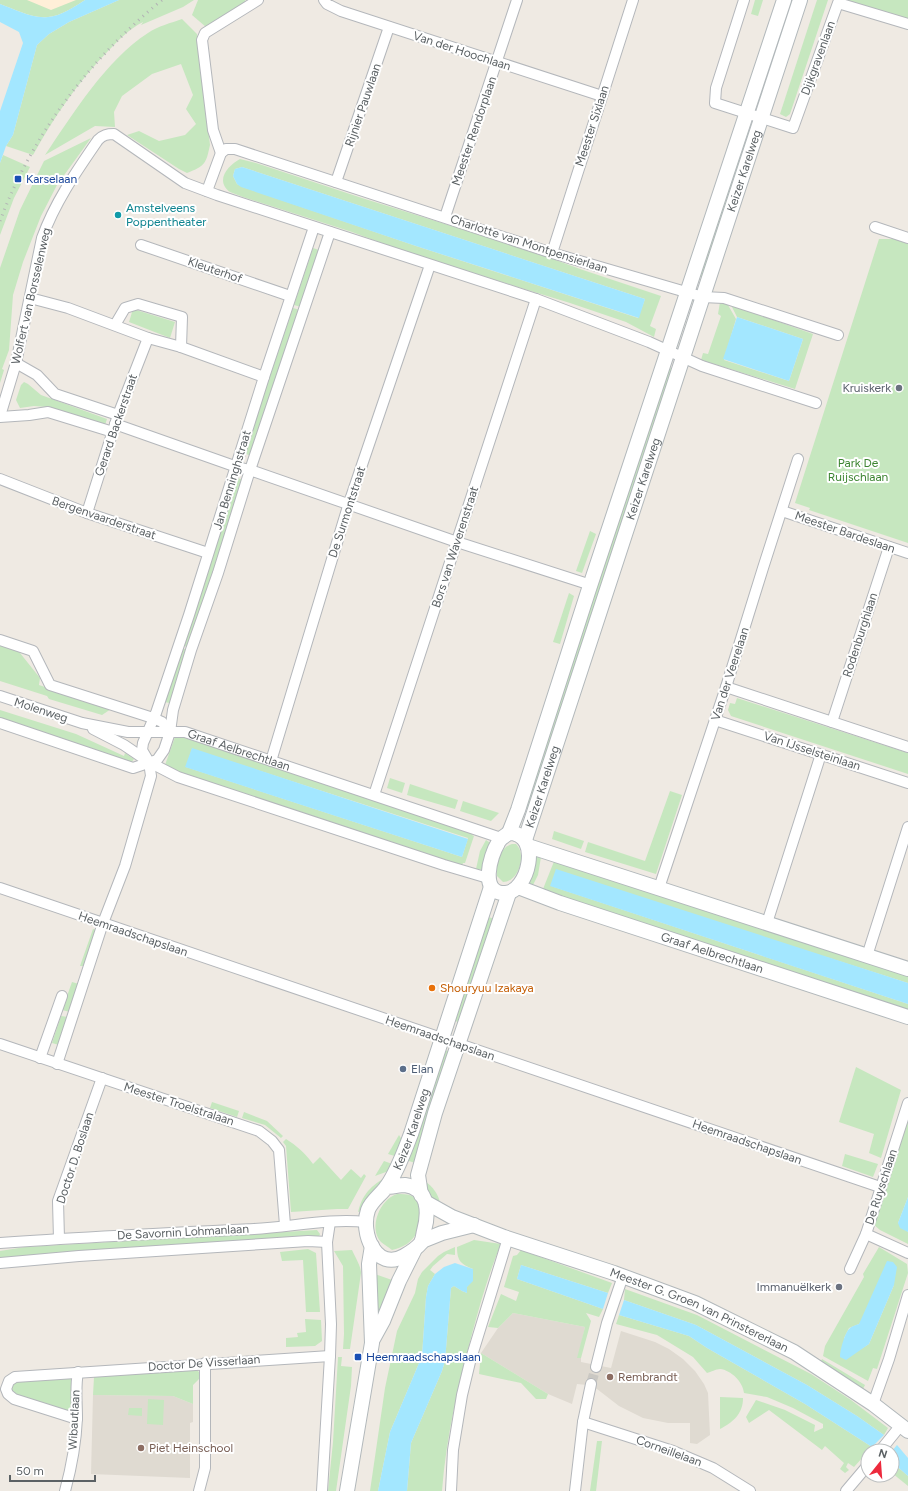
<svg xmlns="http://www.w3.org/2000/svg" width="908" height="1491" font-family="Figtree,sans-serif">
<rect width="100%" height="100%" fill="#efeae3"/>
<polygon fill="#ffefd8" points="0,0 86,0 35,30 0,17"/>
<g fill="#dfdad1">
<polygon points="513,1313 585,1327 578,1358 581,1358 581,1362 611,1368 621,1331 655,1342 669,1349 683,1359 695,1371 704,1384 708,1393 710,1435 697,1444 690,1443 690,1423 668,1423 643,1418 619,1406 597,1389 587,1385 577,1384 572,1404 548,1394 481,1353 498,1328"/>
<polygon points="93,1395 173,1396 193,1404 193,1422 190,1423 190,1478 91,1474"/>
</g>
<g fill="#c6e7bf" fill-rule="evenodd">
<path d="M0,0H27L51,10L76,0H85C74,7 61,16 48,17C32,19 15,9 0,4Z"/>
<path d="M119,0H194L183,7L141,25L143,22C129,29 119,40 108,51C78,82 54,117 33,155L6,146L13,135L37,45L49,34L69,22Z"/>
<polygon points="198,0 245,0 246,2 206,27 192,15"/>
<polygon points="755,0 763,0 758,16 751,14"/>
<polygon points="788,0 796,0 759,105 756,104"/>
<polygon points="817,0 828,0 790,114 786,117 780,114"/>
<polygon points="844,0 908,0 908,21"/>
<path d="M182,19L197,34L210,145C206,164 205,166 187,173L179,169L127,135L139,131L159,141L185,135L196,124L186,109L193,95L181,64L152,74L122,96L114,112L115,127L95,126L45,155C73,114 106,60 148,33C158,26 171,23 182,19Z"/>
<polygon points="745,129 752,130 705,279 698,276"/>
<polygon points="91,138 57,185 41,216 23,262 13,295 9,350 2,369 4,370 0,383 0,268 20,210 44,161"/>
<polygon points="3,155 30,167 14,198 0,235 0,163"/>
<path d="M240,159L256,163L362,198L528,250L583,270L661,296L650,326L656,329L654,337L626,322L570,303L411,254L352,232L243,197C239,195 234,194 230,192C214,180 229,165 240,159ZM242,167L645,299L638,318L416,246L243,187L237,184L233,176L235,169Z"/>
<polygon points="879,239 895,239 908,244 908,543 809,510 810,508 795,503"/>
<polygon points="313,248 319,250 301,307 294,305"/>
<polygon points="720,302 728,305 736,319 724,360 789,381 803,339 737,317 731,305 813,334 795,389 701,360 703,353 708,354 721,316 718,314"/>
<polygon points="293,308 300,310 251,456 244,453"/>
<polygon points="133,309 175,322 170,338 129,322"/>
<polygon points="667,367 675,370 531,809 524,806"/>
<polygon points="24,382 28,384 41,395 107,419 105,425 47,407 34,406 20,408 16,400 21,385"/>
<polygon points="237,478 244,480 189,647 183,646"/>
<polygon points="590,531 596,534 582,573 576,571"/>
<polygon points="569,593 574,596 560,644 553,642"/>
<polygon points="0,643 16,648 40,678 39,685 111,709 102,715 49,699 47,696 0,681"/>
<polygon points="182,648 187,650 170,703 164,702"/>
<polygon points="737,698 908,753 908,774 731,716 728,710 730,703 735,704"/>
<polygon points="0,710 76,734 124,756 125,753 134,759 131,763 0,719"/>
<path d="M175,737L192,739L473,833L472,835L474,836L465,863H463L462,866L450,863L179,775L165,765ZM192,749L468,838L462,857L186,767Z"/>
<polygon points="390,778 405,783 402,793 387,788"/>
<polygon points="410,784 458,800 455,809 407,795"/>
<polygon points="670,791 682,795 656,874 585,852 588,842 645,861"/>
<polygon points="463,801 499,813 491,821 460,811"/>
<polygon points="554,831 584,841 581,849 552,839"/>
<polygon points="486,840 492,844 484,870 476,869 480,851"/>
<path d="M512,844H516C527,854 519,882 503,882L497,876C495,863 499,848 512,844Z"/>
<polygon points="534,857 541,857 538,875 532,887 526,883"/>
<polygon points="555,859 908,974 908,983 826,957 551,886 908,1004 908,1013 547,893 543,889"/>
<polygon points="488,917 495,919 461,1021 457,1022 453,1018"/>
<polygon points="93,929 97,930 85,966 80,966"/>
<polygon points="72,982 79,984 70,1012 62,1010"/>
<polygon points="61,1016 68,1017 59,1045 52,1043"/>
<polygon points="442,1050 450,1051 415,1163 406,1160"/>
<polygon points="856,1067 901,1090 881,1158 869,1153 874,1134 839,1122"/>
<polygon points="212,1102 239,1111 237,1117 210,1108"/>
<polygon points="244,1112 267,1121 283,1136 281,1138 265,1125 242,1118"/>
<polygon points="908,1113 908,1197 898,1223 908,1232 908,1244 880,1230 873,1224"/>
<polygon points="399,1135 404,1143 398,1157 388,1154"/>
<path d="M286,1139C296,1145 306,1154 313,1164L320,1157L341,1180L351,1169L361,1178L364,1174L366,1176L348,1209H337L291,1212L286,1146L283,1142Z"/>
<polygon points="845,1154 878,1164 873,1177 842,1166"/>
<polygon points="384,1161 395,1165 394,1169 375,1176"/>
<path d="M391,1174L366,1209L358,1212C363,1191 374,1184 391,1174Z"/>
<path d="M424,1181C432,1185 441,1197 440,1207L428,1194Z"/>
<path d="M397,1194C402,1194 408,1194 412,1196C431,1207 420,1235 407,1244C402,1247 397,1249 392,1250C389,1247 384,1245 381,1242C368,1228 380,1199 397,1194Z"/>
<polygon points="317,1230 320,1234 318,1239 0,1260 0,1251 25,1247"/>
<path d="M474,1240L501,1244C489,1272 481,1301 473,1330C459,1383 446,1436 442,1491H407L411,1443L442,1371L445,1361L451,1288L454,1286L462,1291L467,1293V1287L473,1269C461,1264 457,1261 457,1247Z"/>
<polygon points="455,1247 455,1255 447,1254 433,1266 430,1270 435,1274 428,1286 426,1297 422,1356 390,1432 378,1491 370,1491 385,1388 397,1331 415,1293 418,1279 422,1272 438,1256 444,1252"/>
<path d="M879,1247L907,1264L908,1273L877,1369L873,1368L868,1381L823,1356L825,1346L864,1277L863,1274ZM894,1285L869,1344L845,1359L844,1338L849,1328L859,1324Z"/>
<polygon points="308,1249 316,1253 320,1312 306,1312 303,1260 282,1261 280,1252"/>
<path d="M352,1250C355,1257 361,1266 361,1273L350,1349H343L344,1334L343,1266L334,1251Z"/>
<polygon points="521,1250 612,1283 608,1293 521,1265 517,1279 603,1309 599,1317 586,1313 591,1321 581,1358 577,1358 585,1327 513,1313 498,1328 488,1327 501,1294 516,1301 519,1292 504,1287 513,1256 517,1255"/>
<polygon points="372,1273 392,1280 375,1323"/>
<polygon points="625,1289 697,1315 811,1374 851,1400 888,1428 884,1435 857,1416 807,1385 696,1325 624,1300"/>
<path d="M619,1315L689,1336L707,1348L805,1404L872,1447L854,1467L848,1463L846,1467L849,1470L845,1473L840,1469L844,1463L825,1446L822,1450L769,1410L749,1423L746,1417L756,1400L785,1410L815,1425L814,1432L823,1428V1424L793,1408L767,1397L744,1393C743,1382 731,1370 720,1369C716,1369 711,1372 707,1373L693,1357L657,1335L616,1324Z"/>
<polygon points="305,1319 321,1320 322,1341 315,1346 286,1347 286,1338 298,1337 297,1333 306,1332"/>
<polygon points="481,1353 548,1394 546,1399 536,1399 521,1383 479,1374"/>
<polygon points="338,1357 342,1357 341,1366 352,1367 351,1386 336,1491 328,1491 333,1442"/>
<polygon points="822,1359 865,1385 863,1389 820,1363"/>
<polygon points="196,1369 200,1373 199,1379 193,1385 193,1404 173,1396 93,1395 94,1377"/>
<polygon points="72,1376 71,1411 17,1396 12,1391 12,1384 21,1380"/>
<path d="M720,1397L743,1398C743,1414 733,1422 720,1429Z"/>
<polygon points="148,1399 164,1400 163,1425 147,1424"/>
<polygon points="129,1408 142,1408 142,1416 128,1415"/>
<polygon points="597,1441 602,1441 596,1491 590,1491"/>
<polygon points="892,1462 908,1476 908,1486 892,1473"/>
</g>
<g fill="#a3e7ff">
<path d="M85,0H119L69,22L49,34L37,45L13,135L6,146L0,163V111L23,43L19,32L0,22V4C15,9 32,19 48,17C61,16 74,7 85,0Z"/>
<polygon points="242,167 645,299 639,318 416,246 241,187 237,184 233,176 235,169"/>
<polygon points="737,317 803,339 789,381 723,359"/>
<polygon points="192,748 468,839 462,857 185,767"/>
<polygon points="556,869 908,983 908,1004 550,886"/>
<polygon points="908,1197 908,1232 900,1228 898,1223"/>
<path d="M887,1261L893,1262L897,1267L894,1285L869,1344L846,1360L840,1357C840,1350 845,1332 850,1328C852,1326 856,1325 859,1324Z"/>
<polygon points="455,1263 473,1269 473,1281 467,1287 467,1293 462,1291 454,1286 451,1288 445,1361 442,1371 411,1443 407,1491 378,1491 390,1432 422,1356 426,1297 428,1286 435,1274 444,1267"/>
<polygon points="521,1265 608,1293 603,1309 517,1279"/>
<polygon points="624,1300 696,1325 807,1385 857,1416 884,1435 872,1447 805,1404 707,1348 689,1336 619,1315"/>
<polygon points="897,1445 908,1458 908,1476 892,1462 892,1451"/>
</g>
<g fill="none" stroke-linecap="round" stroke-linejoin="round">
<polyline stroke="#cac8c3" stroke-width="10" stroke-dasharray="10 5" stroke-linecap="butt" points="591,1384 596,1367"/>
<g stroke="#b4b7bb" stroke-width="12">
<g id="street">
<polyline points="324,0 327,4 341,11 602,96"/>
<polyline points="744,0 716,88 715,103 793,128 838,3 908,24"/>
<polyline points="221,153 213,130 202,40 205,33 258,0"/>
<polyline points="336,182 389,27"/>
<polyline points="207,191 221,153 226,149 235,149 552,253 703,297 724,298 838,335"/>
<polyline points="445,217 517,0"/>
<polyline points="875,227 908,238"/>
<polyline points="141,245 290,296"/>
<polyline points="552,253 633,0"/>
<polyline points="30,298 68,308 148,338 181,347 264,377"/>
<polyline points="115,325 125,308 138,304 182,317 181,347"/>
<polyline points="16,363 37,375 55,394 118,415"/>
<path d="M0,416L16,363L42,238C55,202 76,172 98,140C103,135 107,134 114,134L185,183L217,195L536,299L649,342L702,366L816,403"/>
<polyline points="0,417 29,415 48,412 113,432"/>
<polyline points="115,424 237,467 250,470 457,542 591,585"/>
<polyline points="0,479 87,513 208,553"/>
<polyline points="782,511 908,553"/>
<polyline points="87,513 118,415 148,338"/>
<polyline points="0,640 33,651 50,685 153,718 162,722 170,732"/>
<polyline points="726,687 908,747"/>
<path id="s1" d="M0,696L82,723L128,732H185L501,838"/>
<polyline points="715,720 908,783"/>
<polyline points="832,722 889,547"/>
<polyline points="0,723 133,768 157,760 164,750 170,732 173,710 191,650 218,573 250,470 330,232"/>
<polyline points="93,729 124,745 149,762 178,777 444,865 488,878"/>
<polyline points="271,761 349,503 430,265"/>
<polyline points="374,795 536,299"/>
<polyline points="0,888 880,1187"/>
<polyline points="659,888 726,687 763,568 798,459"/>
<polyline points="767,923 821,754"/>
<polyline points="867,956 908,827"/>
<polyline points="0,1044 259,1131 272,1141 279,1150 285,1225"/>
<polyline points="40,1058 62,996"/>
<polyline points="57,1064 103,923 125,866 151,776 149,762 142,750 143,743 156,713 189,615 264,377 314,227"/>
<polyline points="866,1234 908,1253"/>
<polyline points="59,1239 58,1201 102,1078"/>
<path d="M0,1243C85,1237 170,1233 254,1229C292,1227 329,1218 366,1222"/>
<polyline points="0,1263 79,1256 308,1241 327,1242"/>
<polyline points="850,1269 866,1234 908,1103"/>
<polyline points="596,1367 607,1323 623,1276"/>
<polyline points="873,1404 889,1359 908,1295"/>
<polyline points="77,1419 14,1399 8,1394 6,1389 9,1381 15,1377 330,1356"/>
<polyline points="583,1422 673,1451 713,1468 750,1491"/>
<polyline points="880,1451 901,1425"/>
<path d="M65,1491C71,1469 76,1441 77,1418C77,1402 75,1387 78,1372"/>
<polyline points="199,1491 205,1468 205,1363"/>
<polyline points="322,1491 330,1356 331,1324 327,1242 330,1222"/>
<polyline points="451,1491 453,1450 462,1395 470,1362 508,1238"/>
<polyline points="575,1491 583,1422 591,1384"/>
<polyline points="846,1491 868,1465"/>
</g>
</g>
<g stroke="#b2b8bb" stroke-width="16">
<g id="secondary">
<polyline points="509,833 518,810 588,592 784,0"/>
<path d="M509,833C543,833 528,893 505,893C479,894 490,856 498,843C500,838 505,836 509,833Z"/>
<path id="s2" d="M525,840L800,0"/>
<polyline points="528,846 908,969"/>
<path id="s3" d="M518,887L560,903L908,1017"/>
<path id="s4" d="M386,1187C392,1187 399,1185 405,1185C429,1188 429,1213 424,1231C423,1235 423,1239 421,1243C416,1249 411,1252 404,1256C376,1272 360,1233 368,1210C372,1200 381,1195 387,1186C398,1170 404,1152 411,1134L491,887"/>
<polyline points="421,1195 418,1175 435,1113 509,893"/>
<path id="s5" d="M427,1203L452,1217L504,1237L614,1273L695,1303L794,1352L873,1404L908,1431"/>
<polyline points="422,1241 442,1233 474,1225"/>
<polyline points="372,1341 383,1321 399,1281 414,1251"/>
<polyline points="347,1491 372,1343 369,1264 372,1246"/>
</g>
</g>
<use href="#street" stroke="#fff" stroke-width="10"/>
<use href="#secondary" stroke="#fff" stroke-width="14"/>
<path stroke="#b2b3b4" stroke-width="3" stroke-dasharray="1 5" stroke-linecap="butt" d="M0,221C33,133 90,59 162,0"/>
</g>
<g fill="#1a4fb4" stroke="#fff" stroke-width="1.5">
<rect x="14" y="175" width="8" height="8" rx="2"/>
<rect x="354" y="1353" width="8" height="8" rx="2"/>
</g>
<circle fill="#0f9aa8" stroke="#fff" stroke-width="1.5" cx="118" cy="215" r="4"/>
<g fill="#6b7280" stroke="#fff" stroke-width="1.5">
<circle cx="899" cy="388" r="4"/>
<circle cx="839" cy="1287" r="4"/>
</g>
<circle fill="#e8710a" stroke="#fff" stroke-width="1.5" cx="432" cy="988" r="4"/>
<circle fill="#5c6f8a" stroke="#fff" stroke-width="1.5" cx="403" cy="1069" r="4"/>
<g fill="#8d6e63" stroke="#fff" stroke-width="1.5">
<circle cx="610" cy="1377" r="4"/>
<circle cx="141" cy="1448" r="4"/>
</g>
<g text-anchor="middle" stroke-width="4" stroke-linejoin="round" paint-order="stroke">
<g font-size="12" fill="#5b6164" stroke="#fff">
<text transform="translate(462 51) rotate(18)" y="4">Van der Hoochlaan</text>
<text transform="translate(818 58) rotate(-70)" y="4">Dijkgravenlaan</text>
<text transform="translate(363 105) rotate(-71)" y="4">Rijnier Pauwlaan</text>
<text transform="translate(592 126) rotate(-72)" y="4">Meester Sixlaan</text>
<text transform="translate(474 131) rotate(-71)" y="4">Meester Rendorplaan</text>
<text dy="4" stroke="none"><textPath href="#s2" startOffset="704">Keizer Karelweg</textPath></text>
<text transform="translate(529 244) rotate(18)" y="4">Charlotte van Montpensierlaan</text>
<text transform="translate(215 270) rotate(19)" y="4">Kleuterhof</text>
<text transform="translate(31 296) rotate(-77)" y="4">Wolfert van Borsselenweg</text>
<text transform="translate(116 425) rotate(-71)" y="4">Gerard Backerstraat</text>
<text dy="4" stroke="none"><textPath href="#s2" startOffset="380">Keizer Karelweg</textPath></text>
<text transform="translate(232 480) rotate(-73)" y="4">Jan Benninghstraat</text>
<text transform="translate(347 512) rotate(-72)" y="4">De Surmontstraat</text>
<text transform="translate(104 518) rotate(19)" y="4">Bergenvaarderstraat</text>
<text transform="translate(845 532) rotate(19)" y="4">Meester Bardeslaan</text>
<text transform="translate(455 547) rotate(-72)" y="4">Bors van Waverenstraat</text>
<text transform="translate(860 635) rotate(-72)" y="4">Rodenburghlaan</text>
<text transform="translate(730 674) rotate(-72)" y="4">Van der Veerelaan</text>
<text transform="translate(41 710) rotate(18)" y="4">Molenweg</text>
<text dy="4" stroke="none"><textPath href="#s1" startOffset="247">Graaf Aelbrechtlaan</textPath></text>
<text transform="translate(812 751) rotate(18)" y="4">Van IJsselsteinlaan</text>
<text dy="4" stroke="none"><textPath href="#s2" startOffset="56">Keizer Karelweg</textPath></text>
<text transform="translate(133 934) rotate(19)" y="4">Heemraadschapslaan</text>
<text dy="4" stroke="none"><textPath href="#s3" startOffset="205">Graaf Aelbrechtlaan</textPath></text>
<text transform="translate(440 1038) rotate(19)" y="4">Heemraadschapslaan</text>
<text transform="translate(179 1104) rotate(18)" y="4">Meester Troelstralaan</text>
<text dy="4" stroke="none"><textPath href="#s4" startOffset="279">Keizer Karelweg</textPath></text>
<text transform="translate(747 1142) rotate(19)" y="4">Heemraadschapslaan</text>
<text transform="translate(75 1158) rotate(-72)" y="4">Doctor D. Boslaan</text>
<text transform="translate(881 1187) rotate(-72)" y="4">De Ruyschlaan</text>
<text transform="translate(183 1232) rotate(-3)" y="4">De Savornin Lohmanlaan</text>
<text dy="4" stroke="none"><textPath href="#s5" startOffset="293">Meester G. Groen van Prinstererlaan</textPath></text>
<text transform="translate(204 1363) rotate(-4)" y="4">Doctor De Visserlaan</text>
<text transform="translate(74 1420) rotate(-87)" y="4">Wibautlaan</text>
<text transform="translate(669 1451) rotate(20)" y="4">Corneillelaan</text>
</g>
<g font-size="12" fill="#164399" stroke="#fff" text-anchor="start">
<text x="26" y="183">Karselaan</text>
<text x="366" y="1361">Heemraadschapslaan</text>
</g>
<g font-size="12" fill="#0d838f" stroke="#fff" text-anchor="start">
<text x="126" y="212">Amstelveens<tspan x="126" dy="14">Poppentheater</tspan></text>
</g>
<g font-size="12" fill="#5b616d" stroke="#fff" text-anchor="end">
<text x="891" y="392">Kruiskerk</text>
<text x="831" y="1291">Immanuëlkerk</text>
</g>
<g font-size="12" fill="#3d8532" stroke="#fff">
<text x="858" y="467">Park De<tspan x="858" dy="14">Ruijschlaan</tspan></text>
</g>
<g font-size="12" fill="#c56008" stroke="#fff" text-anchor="start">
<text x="440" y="992">Shouryuu Izakaya</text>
</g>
<g font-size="12" fill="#4e5e75" stroke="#fff" text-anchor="start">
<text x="411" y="1073">Elan</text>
</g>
<g font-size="12" fill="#785e54" stroke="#fff" text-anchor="start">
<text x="618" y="1381">Rembrandt</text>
<text x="149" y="1452">Piet Heinschool</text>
</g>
</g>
<g transform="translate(880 1463) rotate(17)"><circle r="19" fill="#ffffff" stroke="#bdc0c1"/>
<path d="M0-3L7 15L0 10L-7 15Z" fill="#ed2a3d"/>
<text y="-6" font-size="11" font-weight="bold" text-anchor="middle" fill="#5b6164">N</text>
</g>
<path d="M10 1475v6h85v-6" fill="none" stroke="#5b6164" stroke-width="2"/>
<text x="16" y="1475" font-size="12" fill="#5b6164" stroke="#ffffff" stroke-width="3" paint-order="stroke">50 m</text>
</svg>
